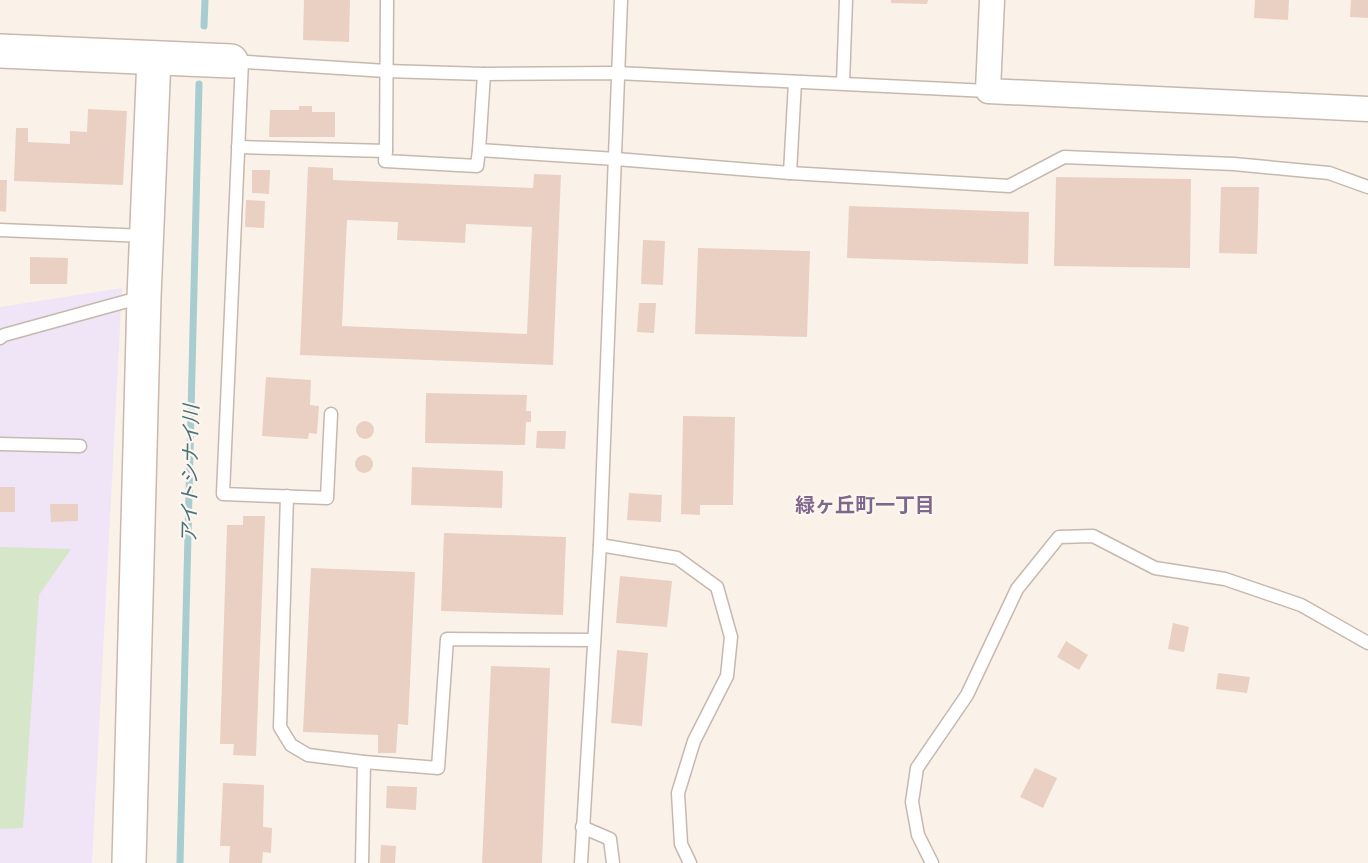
<svg xmlns="http://www.w3.org/2000/svg" width="1368" height="863" font-family="'Asap Condensed','Noto Sans JP',sans-serif">
<rect width="100%" height="100%" fill="#faf2e8"/>
<polygon fill="#efe5f6" points="122,288 92,863 0,863 0,307"/>
<polygon fill="#d6e6c8" points="0,547 71,549 39,595 23,828 0,829"/>
<g fill="none" stroke-linecap="round" stroke-linejoin="round">
<g stroke="#a7cdd1" stroke-width="7">
<polyline points="204,26 205,0"/>
<polyline points="180,863 199,84"/>
</g>
</g>
<g fill="#e9d0c2" fill-rule="evenodd">
<polygon points="304,0 350,0 349,42 303,40"/>
<polygon points="891,0 928,0 927,4 891,3"/>
<polygon points="1255,0 1289,0 1288,20 1254,18"/>
<polygon points="1351,0 1368,0 1368,18 1350,17"/>
<polygon points="299,106 312,106 312,112 335,112 335,137 269,137 270,110 299,110"/>
<polygon points="88,109 127,111 123,185 14,181 16,128 28,128 28,142 70,144 70,131 87,132"/>
<path d="M308,167L333,168V180L533,188L534,174L561,175L553,365L300,355ZM347,220L398,222L397,240L465,243L466,224L532,227L527,334L342,326Z"/>
<polygon points="252,170 270,170 269,194 252,193"/>
<polygon points="1056,177 1191,179 1190,268 1054,266"/>
<polygon points="0,180 7,180 6,212 0,211"/>
<polygon points="1221,187 1259,187 1257,254 1219,253"/>
<polygon points="246,200 265,201 264,228 245,227"/>
<polygon points="849,206 1029,212 1028,264 847,258"/>
<polygon points="643,240 665,241 663,285 641,284"/>
<polygon points="698,248 810,251 807,337 695,334"/>
<polygon points="30,257 68,258 67,284 30,284"/>
<polygon points="639,303 656,303 654,333 637,332"/>
<polygon points="266,377 311,380 310,405 319,406 317,434 309,433 308,439 262,436"/>
<polygon points="426,393 527,395 526,411 531,411 531,422 526,422 525,445 425,443"/>
<polygon points="683,416 735,417 733,505 700,505 700,515 681,514"/>
<circle cx="365" cy="430" r="9"/>
<polygon points="537,431 566,431 565,449 536,448"/>
<circle cx="364" cy="464" r="9"/>
<polygon points="412,467 503,471 502,508 411,505"/>
<rect x="0" y="487" width="15" height="25"/>
<polygon points="629,493 662,495 661,522 627,520"/>
<polygon points="50,504 78,504 78,521 51,522"/>
<polygon points="243,516 265,516 256,756 233,755 234,744 220,744 227,525 243,525"/>
<polygon points="444,533 566,537 563,615 441,611"/>
<polygon points="311,568 415,572 408,725 398,724 396,753 378,753 378,735 303,732"/>
<polygon points="620,576 672,581 667,627 616,623"/>
<polygon points="1173,623 1189,627 1184,652 1168,649"/>
<polygon points="1066,641 1088,655 1079,670 1057,657"/>
<polygon points="617,650 648,653 642,726 611,723"/>
<polygon points="491,666 550,668 542,863 482,863"/>
<polygon points="1218,673 1250,677 1247,693 1216,689"/>
<polygon points="1035,768 1057,778 1043,808 1020,797"/>
<polygon points="223,783 264,785 263,827 272,828 271,853 263,852 262,863 229,863 230,846 220,846"/>
<polygon points="387,786 417,787 416,810 386,808"/>
<polygon points="381,845 396,846 395,863 380,863"/>
</g>
<g fill="none" stroke-linecap="round" stroke-linejoin="round">
<g stroke="#c7b8ae" stroke-width="15">
<g id="lane">
<polyline points="231,61 386,71 484,74 617,73 988,91"/>
<polyline points="242,61 223,494 327,498 331,414"/>
<polyline points="484,74 479,150 616,159 790,173 795,82"/>
<polyline points="843,83 846,0"/>
<polyline points="238,147 386,151 387,0"/>
<polyline points="386,151 385,161 477,166 479,150"/>
<polyline points="790,173 1009,186 1064,157 1234,164 1329,173 1368,187"/>
<polyline points="0,230 146,236"/>
<polyline points="0,338 4,335 142,297"/>
<polyline points="0,444 80,446"/>
<polyline points="287,496 280,727 291,745 308,755 364,762 438,768 447,639 594,640"/>
<polyline points="600,545 677,558 717,587 731,637 727,676 694,741 678,793 681,844 690,863"/>
<polyline points="582,827 610,839 613,863"/>
<polyline points="362,863 364,762"/>
<polyline points="581,863 600,545 621,0"/>
<polyline points="932,863 918,835 912,802 917,768 967,695 1017,589 1059,537 1093,536 1155,568 1225,579 1301,605 1368,643"/>
</g>
</g>
<g stroke="#c7b8ae" stroke-width="27">
<polyline id="street" points="992,0 988,91 1368,109"/>
</g>
<g stroke="#cab8ac" stroke-width="36">
<g id="secondary">
<polyline points="0,51 231,61"/>
<polyline points="129,863 144,297 154,58"/>
</g>
</g>
<use href="#lane" stroke="#fff" stroke-width="12"/>
<use href="#street" stroke="#fff" stroke-width="24"/>
<use href="#secondary" stroke="#fff" stroke-width="33"/>
</g>
<g text-anchor="middle" stroke-width="4.5" stroke-linejoin="round" paint-order="stroke">
<g font-size="20" font-style="italic" fill="#49747a" stroke="#fdf6ee">
<text transform="translate(190 474) rotate(-89)" y="7">アイトシナイ川</text>
</g>
<g font-size="20" font-weight="bold" fill="#7e678c" stroke="#fdf6ee">
<text x="865" y="512">緑ヶ丘町一丁目</text>
</g>
</g>
</svg>
